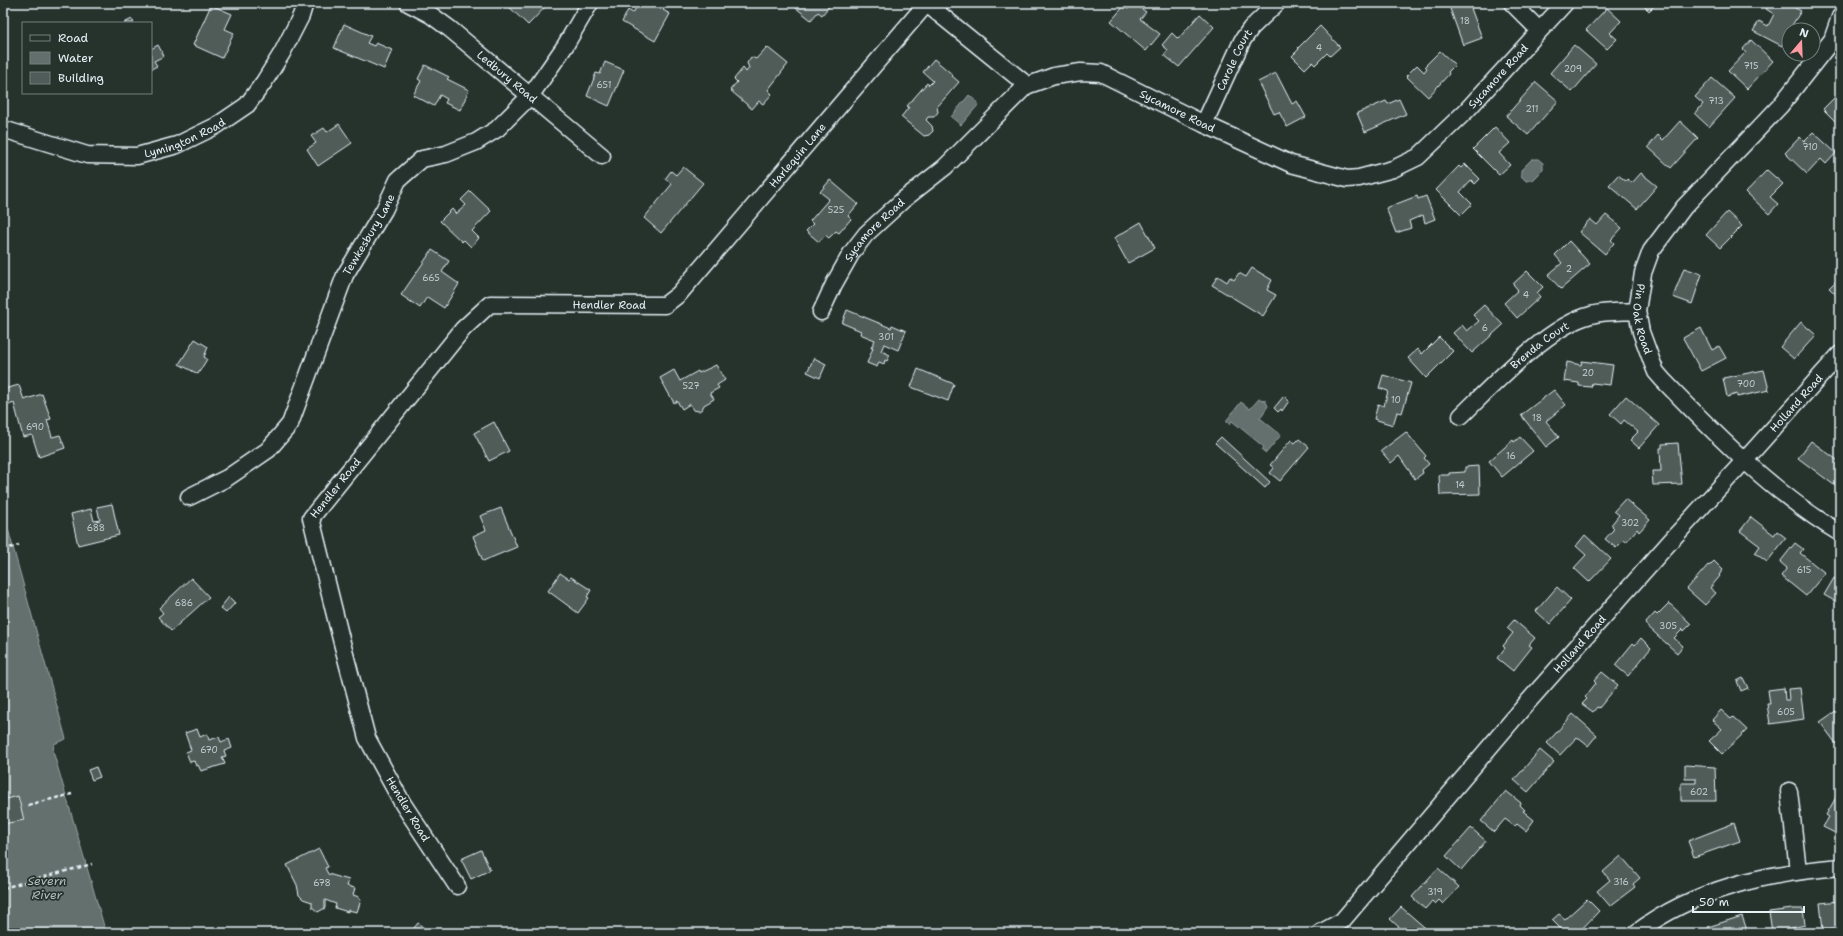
<svg xmlns="http://www.w3.org/2000/svg" width="1843" height="936" font-family="'Shantell Sans',sans-serif">
<rect width="100%" height="100%" fill="#26332d"/>
<filter id="ink" filterUnits="userSpaceOnUse"><feTurbulence type="fractalNoise" baseFrequency=".025" numOctaves="2"/><feDisplacementMap in="SourceGraphic" scale="8" xChannelSelector="R" yChannelSelector="G"/><feConvolveMatrix kernelMatrix="1 2 1 2 8 2 1 2 1" color-interpolation-filters="sRGB"/></filter>
<g filter="url(#ink)">
<g fill="#636f6d" stroke="#98a3a5">
<polygon points="969,95 979,104 961,125 951,117"/>
<polygon points="1532,159 1538,159 1543,163 1543,170 1533,180 1526,181 1521,176 1521,170"/>
<polygon points="1259,399 1265,400 1268,406 1260,418 1281,435 1266,453 1262,450 1264,447 1232,421 1229,424 1226,421 1241,402 1250,409"/>
<polygon points="3,511 66,739 54,744 53,751 106,933 3,933"/>
</g>
<g fill="#505c59" stroke="#e8f1f8">
<polygon points="505,3 549,3 528,25"/>
<polygon points="639,3 668,3 663,10 670,14 655,41 622,22 628,10 633,13"/>
<polygon points="792,3 832,3 822,15 818,12 811,20 791,4"/>
<polygon points="1134,3 1146,12 1140,19 1160,34 1146,51 1111,21 1124,6 1128,9"/>
<polygon points="1448,3 1469,3 1482,38 1463,45"/>
<polygon points="1641,3 1657,3 1649,11"/>
<polygon points="1769,3 1786,3 1801,11 1789,30 1782,46 1753,31 1759,21 1768,26 1774,14 1766,9"/>
<polygon points="211,5 232,14 225,29 234,33 222,58 193,45"/>
<polygon points="1607,8 1621,21 1610,33 1617,39 1607,49 1586,30"/>
<polygon points="1200,14 1214,27 1179,67 1164,55 1168,50 1162,45 1172,33 1178,39"/>
<polygon points="132,19 134,23 124,23"/>
<polygon points="344,24 371,36 367,43 374,46 376,43 392,50 384,69 334,48"/>
<polygon points="1320,26 1340,47 1330,56 1327,53 1315,65 1312,62 1305,69 1292,56 1299,49 1298,48"/>
<polygon points="1751,40 1773,61 1747,89 1728,71 1746,52 1743,49"/>
<polygon points="158,45 164,56 154,61 157,66 151,69 151,49"/>
<polygon points="1574,45 1596,64 1572,92 1550,73"/>
<polygon points="767,47 788,64 768,90 772,94 763,104 759,101 752,109 730,90 737,82 734,79 743,68 746,72 749,68 747,63 751,57 756,59"/>
<polygon points="1440,51 1455,65 1448,72 1449,74 1428,97 1406,76 1417,65 1424,72 1427,68 1425,66"/>
<polygon points="934,59 953,75 952,76 959,82 937,107 938,112 934,117 928,117 926,120 932,126 933,131 929,135 924,136 901,117 909,107 907,106 927,83 929,85 933,81 923,72"/>
<polygon points="605,62 624,70 609,106 587,96 596,73 600,74"/>
<polygon points="425,65 449,77 447,79 469,90 460,110 445,103 447,99 440,95 434,106 413,95 421,81 418,79"/>
<polygon points="1276,73 1292,104 1297,101 1306,117 1287,127 1279,112 1274,114 1258,82"/>
<polygon points="1712,78 1735,98 1709,127 1695,114 1703,104 1695,97"/>
<polygon points="1536,82 1558,101 1528,135 1506,116"/>
<polygon points="1840,92 1840,126 1823,109"/>
<polygon points="1399,99 1406,114 1365,132 1357,113 1386,101 1388,104"/>
<polygon points="1680,121 1698,138 1671,168 1648,147 1658,135 1663,140"/>
<polygon points="339,124 352,143 318,166 307,149 316,143 311,136 324,128 327,132"/>
<polygon points="1495,127 1510,143 1499,153 1510,165 1499,175 1473,149"/>
<polygon points="1813,132 1836,153 1826,164 1821,159 1807,174 1785,153 1800,137 1804,141"/>
<polygon points="1465,164 1480,179 1475,184 1471,180 1460,192 1472,204 1461,215 1436,190 1459,166 1461,168"/>
<polygon points="683,167 703,183 661,233 644,218 672,184 665,179 671,171 676,175"/>
<polygon points="1767,170 1783,184 1770,197 1778,204 1769,214 1746,192"/>
<polygon points="1641,173 1657,186 1637,209 1609,185 1618,175 1626,181 1627,179 1632,183"/>
<polygon points="830,180 858,204 848,216 851,219 839,233 836,231 829,238 825,235 819,242 806,231 813,224 810,221 829,199 820,192"/>
<polygon points="470,191 491,211 472,231 479,238 471,247 464,240 462,242 440,221 452,209 456,214 466,205 461,200"/>
<polygon points="1417,196 1418,199 1426,196 1435,219 1425,223 1423,215 1409,221 1411,228 1396,233 1386,208"/>
<polygon points="1727,212 1742,226 1720,248 1706,235"/>
<polygon points="1606,215 1622,228 1611,240 1614,243 1605,254 1579,232 1590,219 1597,225"/>
<polygon points="1141,222 1155,248 1128,263 1114,238"/>
<polygon points="1569,241 1590,264 1561,289 1548,275 1562,263 1555,255"/>
<polygon points="432,250 449,261 442,272 459,284 444,308 427,297 420,308 401,295"/>
<polygon points="1252,268 1272,280 1267,290 1276,295 1263,316 1212,285 1218,276 1227,282 1230,277 1234,280 1239,273 1246,277"/>
<polygon points="1684,268 1702,274 1692,304 1673,297"/>
<polygon points="1527,271 1543,287 1537,293 1540,297 1517,318 1504,303 1518,290 1513,284"/>
<polygon points="1840,277 1840,298 1829,288"/>
<polygon points="1484,305 1503,325 1472,353 1453,333 1462,325 1467,331 1479,321 1473,315"/>
<polygon points="847,310 891,328 892,325 906,331 898,350 884,344 881,351 890,355 887,361 885,360 884,364 879,362 877,367 867,363 873,348 871,348 875,340 860,334 861,331 842,323"/>
<polygon points="1801,322 1816,335 1794,359 1780,347"/>
<polygon points="1701,328 1712,350 1719,346 1726,358 1701,371 1683,338"/>
<polygon points="1439,337 1453,351 1426,378 1408,358 1418,349 1422,354"/>
<polygon points="195,339 208,347 204,357 207,359 198,374 179,364"/>
<polygon points="814,358 826,364 820,378 807,372"/>
<polygon points="1582,361 1613,365 1610,385 1592,383 1591,387 1579,386 1579,383 1564,381 1567,362 1581,365"/>
<polygon points="716,365 725,380 717,385 719,388 710,393 714,399 704,405 702,409 699,411 693,410 690,404 682,409 677,401 674,403 660,378 674,370 680,381 698,371 699,373"/>
<polygon points="918,369 954,384 948,401 911,387"/>
<polygon points="1764,370 1769,390 1737,397 1737,394 1727,397 1723,378"/>
<polygon points="1383,375 1411,383 1402,413 1397,412 1393,425 1374,419 1378,404 1384,406 1388,391 1379,388"/>
<polygon points="19,385 24,400 42,394 51,419 47,420 52,437 60,435 65,448 39,457 32,435 23,437 14,403 9,405 4,389"/>
<polygon points="1554,390 1566,405 1546,421 1559,437 1546,447 1521,415"/>
<polygon points="1284,396 1289,401 1282,411 1281,409 1278,412 1274,408"/>
<polygon points="1626,396 1659,425 1639,448 1630,440 1638,432 1624,420 1621,424 1610,414"/>
<polygon points="494,422 509,451 489,461 474,433"/>
<polygon points="1406,432 1426,456 1424,458 1429,464 1422,470 1423,473 1415,479 1399,456 1391,463 1381,451"/>
<polygon points="1221,437 1270,482 1265,488 1215,443"/>
<polygon points="1520,437 1533,451 1502,477 1489,461 1513,440 1514,442"/>
<polygon points="1299,439 1309,447 1280,481 1270,473 1274,468 1270,465 1291,440 1295,443"/>
<polygon points="1811,441 1840,462 1840,483 1837,481 1834,485 1798,458"/>
<polygon points="1678,443 1682,484 1653,485 1652,471 1661,471 1660,448 1662,448 1662,444"/>
<polygon points="1479,466 1480,494 1440,495 1439,475 1449,475 1449,473 1465,472 1465,467"/>
<polygon points="1625,499 1650,520 1639,532 1637,529 1626,542 1624,540 1616,548 1605,539 1613,530 1614,528 1611,525 1619,515 1614,511"/>
<polygon points="112,504 119,535 78,545 71,514 91,509 94,521 100,520 97,507"/>
<polygon points="501,508 517,547 483,561 473,536 486,530 480,516"/>
<polygon points="1751,517 1774,535 1777,531 1786,538 1767,562 1755,553 1760,546 1740,531"/>
<polygon points="1585,535 1611,559 1589,582 1574,568 1586,555 1576,546"/>
<polygon points="1795,543 1803,549 1800,553 1825,573 1806,596 1781,576 1787,568 1780,562"/>
<polygon points="1714,561 1723,570 1719,575 1720,576 1710,588 1716,593 1705,605 1687,589 1708,565 1709,566"/>
<polygon points="560,573 569,579 571,577 591,590 587,597 589,598 578,613 548,591"/>
<polygon points="191,578 209,597 171,631 158,617 163,613 159,608"/>
<polygon points="1834,578 1840,581 1840,604 1824,595"/>
<polygon points="1557,587 1571,600 1550,624 1536,611"/>
<polygon points="229,597 235,603 226,613 220,608"/>
<polygon points="1669,603 1691,624 1684,631 1683,629 1674,638 1683,646 1677,653 1645,624 1655,613 1657,615"/>
<polygon points="1514,620 1535,638 1529,645 1532,647 1513,671 1497,658 1505,648 1503,646 1513,633 1507,628"/>
<polygon points="1641,638 1651,648 1628,676 1615,665 1633,643 1635,645"/>
<polygon points="1602,672 1618,685 1599,708 1597,707 1593,712 1582,704 1587,699 1585,697 1596,683 1594,681"/>
<polygon points="1743,678 1748,688 1741,691 1737,681"/>
<polygon points="1784,688 1785,700 1789,700 1788,689 1800,688 1804,719 1770,724 1767,704 1770,704 1768,690"/>
<polygon points="1840,708 1840,749 1820,722"/>
<polygon points="1721,710 1731,719 1733,717 1747,730 1722,754 1709,741 1722,729 1712,720"/>
<polygon points="1573,714 1597,735 1588,746 1577,737 1560,755 1547,743"/>
<polygon points="197,729 200,737 207,734 209,740 219,737 221,742 229,739 232,748 224,751 226,756 222,757 225,764 201,771 198,765 196,766 194,761 190,762 186,752 191,750 185,733"/>
<polygon points="1540,750 1554,762 1528,792 1514,780"/>
<polygon points="1685,765 1715,767 1716,801 1681,801 1681,783 1696,783 1696,779 1685,779"/>
<polygon points="96,767 100,777 92,780 88,770"/>
<polygon points="1506,791 1521,803 1520,805 1525,810 1523,811 1534,820 1526,831 1517,824 1515,826 1513,825 1505,819 1494,832 1481,821"/>
<polygon points="1839,792 1840,793 1840,828 1837,834 1823,827 1829,817 1826,815"/>
<polygon points="18,796 24,820 3,824 3,800"/>
<polygon points="1734,823 1740,841 1694,857 1688,841"/>
<polygon points="1471,828 1486,841 1461,870 1446,856"/>
<polygon points="319,849 328,867 325,868 328,874 349,880 347,886 355,888 353,895 359,897 359,899 361,900 357,912 348,910 348,912 335,908 336,904 325,900 325,908 318,912 312,907 312,902 303,899 299,895 297,885 287,865"/>
<polygon points="481,850 490,870 471,879 461,859"/>
<polygon points="1621,856 1640,878 1633,884 1635,887 1610,906 1597,891 1610,880 1603,872"/>
<polygon points="1438,868 1459,887 1443,904 1439,900 1435,904 1432,901 1425,909 1412,897"/>
<polygon points="1587,899 1599,911 1578,933 1565,933 1552,920 1559,914 1565,919"/>
<polygon points="1840,901 1840,921 1837,921 1837,928 1823,930 1820,903"/>
<polygon points="1401,907 1431,933 1397,933 1401,929 1390,919"/>
<polygon points="1792,909 1803,909 1805,925 1787,929 1788,933 1772,932 1769,912"/>
<polygon points="1742,916 1748,933 1710,933 1708,927"/>
<polygon points="418,923 430,933 410,933"/>
</g>
<g fill="none" stroke-linecap="round" stroke-linejoin="round">
<g stroke="#e8f1f8" stroke-width="19">
<g id="minor">
<path id="s1" d="M408,3L431,15L450,29L602,156"/>
<polyline points="1512,3 1539,30"/>
<polyline points="927,4 1022,81 1026,86"/>
<path id="s2" d="M1840,17L1832,40L1780,106L1684,207L1651,251L1643,273L1637,311L1641,332L1652,362L1656,372L1663,380C1716,435 1774,494 1840,533"/>
<path id="s3" d="M1204,124L1242,41L1251,28L1277,3"/>
<path id="s4" d="M3,129L87,155L137,156L177,145L216,126L247,105L264,82L282,53L301,16L305,3"/>
<path id="s5" d="M821,312L834,284L852,252L866,234L903,200L945,167L1026,86L1054,76L1081,72L1101,73L1204,124L1291,164L1347,179L1359,178L1393,169L1418,157L1466,111L1565,3"/>
<path id="s6" d="M1461,416C1493,385 1549,325 1591,315C1605,311 1622,312 1637,311"/>
<path id="s7" d="M189,497L227,478L268,450L290,424L345,275L384,210L398,180L422,159L446,154L476,142L497,129L531,95L565,46L590,3"/>
<polyline points="1789,791 1798,871"/>
<path id="s8" d="M457,886L403,804L367,738L341,639L311,518L463,329L490,304L665,305L679,294L927,3"/>
<path id="s9" d="M1320,933L1342,921L1527,703L1676,535L1745,460L1840,354"/>
<path d="M1636,933C1696,888 1767,873 1840,867"/>
</g>
</g>
<g stroke="#e8f1f8" stroke-width="2.5" stroke-dasharray="4 3" stroke-linecap="butt">
<polyline points="3,550 19,545"/>
<polyline points="28,805 72,794"/>
<polyline points="3,888 92,864"/>
</g>
<use href="#minor" stroke="#26332d" stroke-width="16"/>
</g>
</g>
<g text-anchor="middle" stroke-width="3.5" stroke-linejoin="round" paint-order="stroke">
<g font-size="9" fill="#c2ccd0">
<text x="1465" y="24">18</text>
<text x="1319" y="51">4</text>
<text x="1751" y="69">715</text>
<text x="1573" y="72">209</text>
<text x="604" y="88">651</text>
<text x="1716" y="104">713</text>
<text x="1532" y="112">211</text>
<text x="1810" y="150">710</text>
<text x="836" y="213">525</text>
<text x="1569" y="272">2</text>
<text x="431" y="281">665</text>
<text x="1526" y="298">4</text>
<text x="1485" y="331">6</text>
<text x="886" y="340">301</text>
<text x="1588" y="376">20</text>
<text x="1746" y="387">700</text>
<text x="691" y="389">527</text>
<text x="1396" y="403">10</text>
<text x="1537" y="421">18</text>
<text x="35" y="430">690</text>
<text x="1511" y="459">16</text>
<text x="1460" y="488">14</text>
<text x="1630" y="526">302</text>
<text x="96" y="531">688</text>
<text x="1804" y="573">615</text>
<text x="184" y="606">686</text>
<text x="1668" y="629">305</text>
<text x="1786" y="715">605</text>
<text x="209" y="753">670</text>
<text x="1699" y="795">602</text>
<text x="1621" y="885">316</text>
<text x="322" y="886">678</text>
<text x="1435" y="895">319</text>
</g>
<g font-size="11" fill="#e8f1f8" stroke="#26332d">
<text dy="4" stroke="none"><textPath href="#s3" startOffset="71">Carole Court</textPath></text>
<text dy="4" stroke="none"><textPath href="#s1" startOffset="124">Ledbury Road</textPath></text>
<text dy="4" stroke="none"><textPath href="#s5" startOffset="843">Sycamore Road</textPath></text>
<text dy="4" stroke="none"><textPath href="#s5" startOffset="471">Sycamore Road</textPath></text>
<text dy="4" stroke="none"><textPath href="#s4" startOffset="189">Lymington Road</textPath></text>
<text dy="4" stroke="none"><textPath href="#s8" startOffset="1055">Harlequin Lane</textPath></text>
<text dy="4" stroke="none"><textPath href="#s5" startOffset="99">Sycamore Road</textPath></text>
<text dy="4" stroke="none"><textPath href="#s7" startOffset="332">Tewkesbury Lane</textPath></text>
<text dy="4" stroke="none"><textPath href="#s8" startOffset="799">Hendler Road</textPath></text>
<text dy="4" stroke="none"><textPath href="#s2" startOffset="373">Pin Oak Road</textPath></text>
<text dy="4" stroke="none"><textPath href="#s6" startOffset="106">Brenda Court</textPath></text>
<text dy="4" stroke="none"><textPath href="#s9" startOffset="714">Holland Road</textPath></text>
<text dy="4" stroke="none"><textPath href="#s8" startOffset="439">Hendler Road</textPath></text>
<text dy="4" stroke="none"><textPath href="#s9" startOffset="390">Holland Road</textPath></text>
<text transform="translate(408 809) rotate(59)" y="4">Hendler Road</text>
</g>
<g font-size="12" font-style="italic" fill="#b3bdc0" stroke="#26332d">
<text x="47" y="885">Severn<tspan x="47" dy="14">River</tspan></text>
</g>
</g>
<rect width="1843" height="936" fill="none" stroke="#26332d" stroke-width="16"/>
<rect x="8" y="8" width="1827" height="920" fill="none" stroke="#e8f1f8" stroke-width="1.5" filter="url(#ink)"/>
<rect x="22" y="22" width="130" height="72" fill="#26332d" stroke="#747f7e"/>
<rect x="30" y="35" width="20" height="6" fill="#26332d" stroke="#747f7e"/>
<text x="58" y="42" font-size="12" fill="#e8f1f8">Road</text>
<rect x="30" y="52" width="20" height="12" fill="#636f6d" stroke="#747f7e"/>
<text x="58" y="62" font-size="12" fill="#e8f1f8">Water</text>
<rect x="30" y="72" width="20" height="12" fill="#505c59" stroke="#747f7e"/>
<text x="58" y="82" font-size="12" fill="#e8f1f8">Building</text>
<g transform="translate(1801 42) rotate(19)"><circle r="19" fill="#26332d" stroke="#747f7e"/>
<path d="M0-3L7 15L0 10L-7 15Z" fill="#ff9aa2"/>
<text y="-6" font-size="11" font-weight="bold" text-anchor="middle" fill="#e8f1f8">N</text>
</g>
<path d="M1693 906v6h111v-6" fill="none" stroke="#e8f1f8" stroke-width="2"/>
<text x="1699" y="906" font-size="12" fill="#e8f1f8" stroke="#26332d" stroke-width="3" paint-order="stroke">50 m</text>
</svg>
